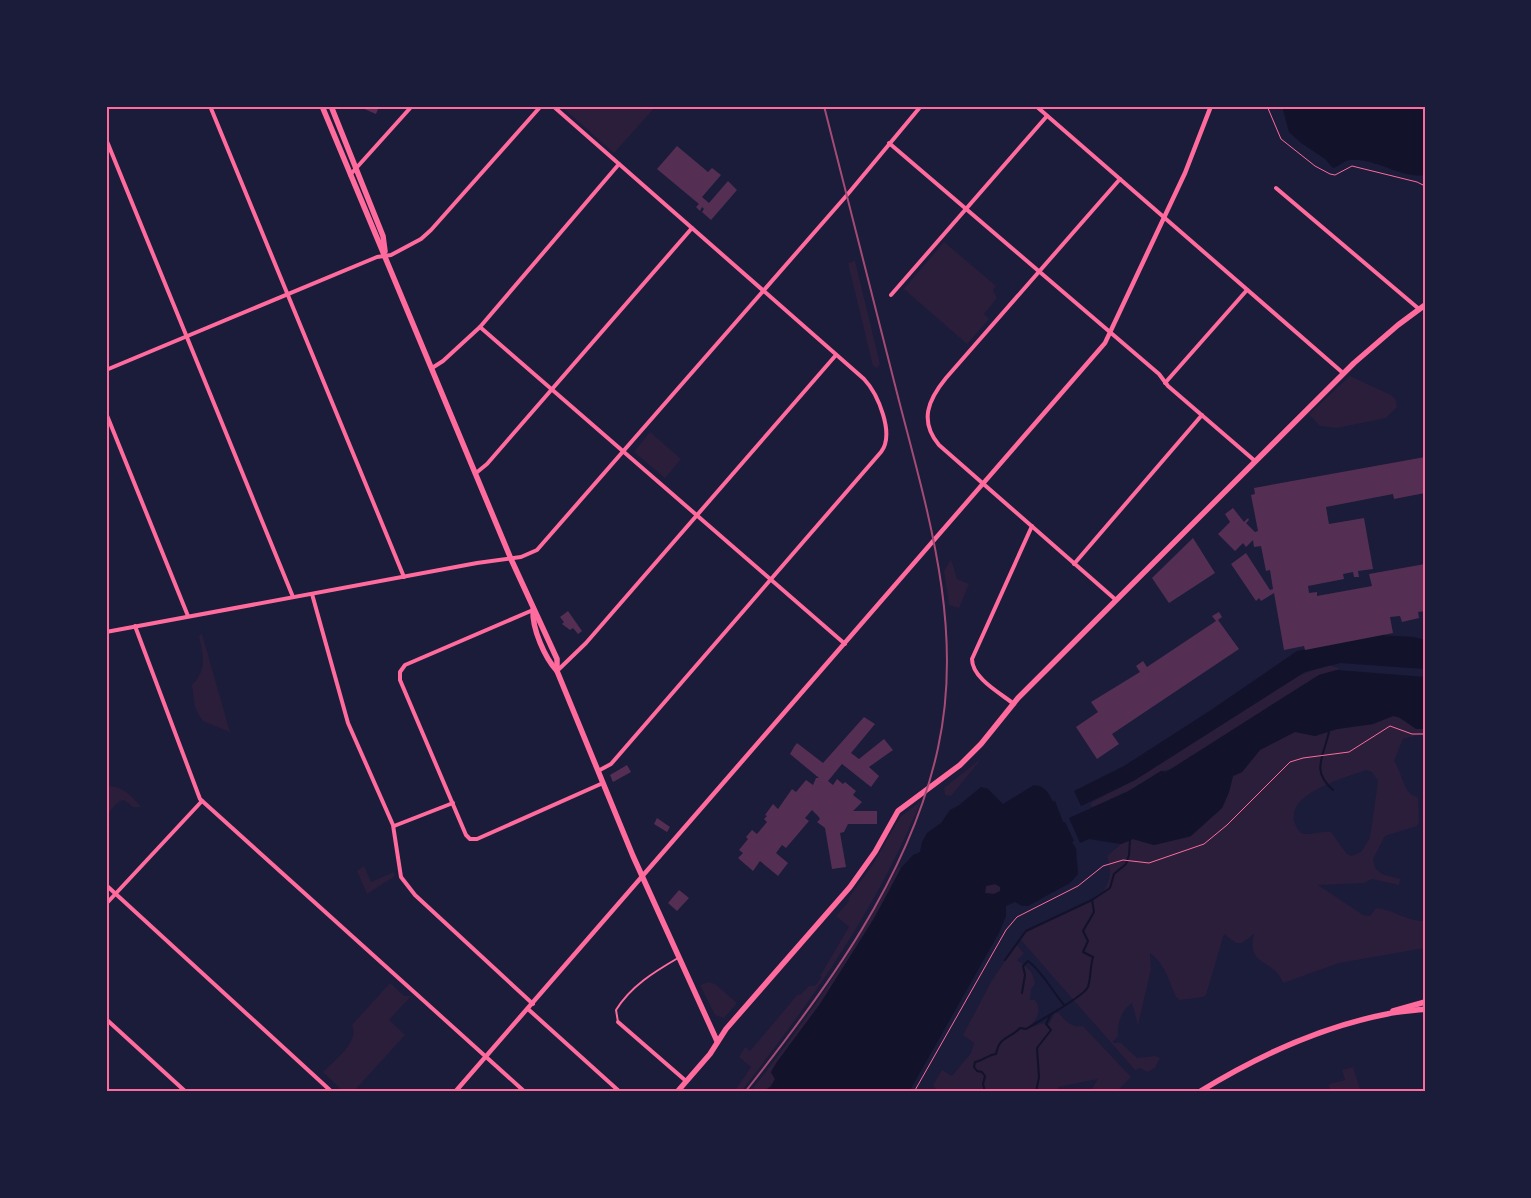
<svg xmlns="http://www.w3.org/2000/svg" width="1531" height="1198" font-family="'Golos Text',sans-serif">
<rect width="100%" height="100%" fill="#1b1b3a"/>
<g fill="#2a1e3b" fill-rule="evenodd">
<polygon points="561,106 656,106 614,153"/>
<polygon points="944,242 996,286 993,290 997,298 984,314 989,319 967,344 904,289"/>
<polygon points="855,261 880,364 877,368 873,366 848,263"/>
<polygon points="1350,376 1391,395 1396,400 1397,407 1386,418 1337,428 1320,426 1309,414"/>
<polygon points="650,432 681,459 665,478 634,452"/>
<polygon points="951,559 957,579 969,584 959,608 949,605 944,571"/>
<path d="M202,634L230,732L205,722L200,717L195,707L192,685C208,668 203,657 199,636Z"/>
<polygon points="1328,665 1339,668 1337,670 1319,675 1171,769 1161,771 1134,788 1093,807 1090,806 1092,802 1135,780 1297,676"/>
<path d="M1393,716C1405,718 1412,729 1425,729V733L1403,739L1394,761C1403,773 1403,796 1418,797L1419,822L1417,826L1385,836L1373,859L1375,868L1382,874L1400,879L1399,885L1372,879L1363,883L1318,885L1363,915L1370,916L1376,908C1393,909 1408,922 1425,921V948L1339,963L1283,983C1274,958 1246,967 1254,934L1242,943H1236L1224,934L1206,995L1203,997L1180,1000L1176,997C1169,981 1165,964 1150,953L1151,969L1138,1025L1132,1003C1121,1011 1117,1023 1118,1036L1113,1041L1114,1043H1121L1137,1058L1155,1056L1160,1058L1155,1068L1147,1072L1140,1068L1135,1070L1020,939L1026,931L1100,895C1111,883 1112,871 1107,856L1121,844L1133,839L1154,845L1189,837L1222,808L1229,792L1233,776L1242,772L1260,750L1295,731L1315,736L1337,729L1373,724ZM1366,770L1372,772L1378,781L1370,838L1361,852L1352,856L1347,854L1331,832C1320,831 1312,836 1301,833C1271,798 1341,779 1366,770Z"/>
<polygon points="982,758 951,796 945,795 944,788"/>
<path d="M106,786C123,786 131,795 141,807H133L124,800L120,801C110,809 104,816 112,827L106,822Z"/>
<path d="M921,801C876,910 813,999 741,1092H734L751,1067L739,1057L745,1047L750,1051L798,994L800,995L809,986H815L822,977L820,976L849,927L836,916L849,901L848,899L875,861L900,817Z"/>
<polygon points="364,866 371,882 394,872 395,876 367,894 357,871"/>
<path d="M898,867L901,869L871,923L820,1004L777,1062L771,1072L775,1079C769,1090 762,1092 750,1092C806,1021 856,948 898,867Z"/>
<polygon points="996,884 1001,887 1000,891 994,894 985,893 986,886"/>
<path d="M1016,944L1024,953L1017,960C1027,967 1033,970 1035,984L1031,989L1030,1000H1035C1043,1012 1036,1020 1028,1028L1044,1023L1049,1024L1055,1013H1059C1065,1021 1072,1028 1083,1026L1131,1077L1116,1092H1090L1098,1079L1058,1087V1092H938L933,1085L942,1070L952,1076L971,1053L974,1043L963,1035L991,982Z"/>
<polygon points="709,982 715,984 737,1003 724,1018 715,1015 700,985"/>
<path d="M390,983L404,996H411L389,1020L405,1035L353,1092L342,1090L323,1072C334,1061 360,1042 352,1025Z"/>
<polygon points="1353,1067 1361,1092 1330,1092 1329,1084 1345,1080 1342,1070"/>
</g>
<g fill="#12122b" fill-rule="evenodd">
<path d="M1282,106H1425V175C1401,179 1376,158 1351,160C1344,160 1339,167 1333,168L1325,159L1301,143L1289,132Z"/>
<polygon points="1379,635 1414,637 1425,640 1425,669 1340,663 1305,672 1135,780 1081,806 1074,791 1124,766 1211,710 1297,651"/>
<polygon points="1337,670 1425,677 1425,729 1416,729 1399,717 1393,716 1373,724 1337,729 1315,736 1295,732 1260,750 1242,772 1233,776 1229,792 1222,808 1191,836 1154,845 1133,839 1121,844 1089,839 1080,843 1069,818 1127,792 1161,771 1165,772 1171,769 1319,675"/>
<path d="M1034,785C1045,786 1049,793 1053,802L1055,801L1063,822H1065L1074,841L1072,842L1076,848L1078,874L1070,883L1028,906H1022L1015,902L1006,906V916L999,933L909,1092H761L771,1087L775,1079L771,1072L777,1062L820,1004L875,917L901,868L913,855L920,852L922,842L927,833L941,823L950,810L958,806L981,787L988,789L1003,804ZM995,884L1000,887V891L994,894L985,893L986,886Z"/>
</g>
<g fill="none" stroke-linecap="round" stroke-linejoin="round">
<g stroke="#12122b" stroke-width="2">
<path d="M1329,732C1323,758 1311,771 1333,790"/>
<polyline points="1005,960 1026,931 1092,900 1110,888 1114,874 1126,864 1129,855 1130,840"/>
<path d="M1022,993L1025,975L1023,966L1028,961C1041,970 1053,992 1064,1005"/>
<path d="M985,1092L983,1084L985,1076L982,1072L977,1071L974,1067L975,1062C983,1061 987,1055 996,1054C1000,1035 1009,1040 1020,1028L1026,1029C1037,1022 1085,996 1088,987C1091,977 1090,968 1093,957L1083,952L1088,941L1083,931L1094,912L1092,900"/>
<polyline points="1036,1092 1039,1077 1037,1048 1051,1030 1046,1024 1051,1014"/>
</g>
</g>
<g fill="#542f53">
<polygon points="363,106 383,106 378,109 376,114 362,108"/>
<polygon points="677,146 708,172 712,168 721,175 702,197 709,203 728,181 737,190 711,220 702,212 704,209 702,207 700,211 696,207 699,204 657,169"/>
<polygon points="1425,457 1425,493 1394,499 1393,494 1326,507 1329,524 1364,518 1373,569 1358,571 1359,577 1354,577 1353,572 1343,574 1344,579 1308,586 1309,593 1317,592 1317,596 1372,586 1369,574 1425,564 1425,611 1418,612 1419,618 1402,622 1400,616 1390,617 1393,633 1305,650 1304,646 1284,650 1274,593 1261,601 1259,598 1256,601 1231,564 1246,553 1270,590 1273,589 1270,570 1266,571 1261,546 1254,547 1253,540 1246,547 1243,543 1235,551 1218,534 1230,522 1225,514 1233,508 1244,522 1248,518 1249,520 1246,523 1255,532 1258,531 1251,495 1255,494 1254,488"/>
<polygon points="1193,538 1215,573 1169,603 1152,578"/>
<polygon points="568,611 582,631 578,634 573,628 570,630 562,624 564,622 560,617"/>
<polygon points="1219,612 1222,617 1218,620 1239,649 1112,734 1119,744 1097,759 1076,727 1098,712 1091,702 1140,672 1136,666 1143,661 1147,667 1216,621 1212,616"/>
<polygon points="864,717 875,724 851,753 859,759 884,739 893,750 869,767 879,776 871,787 842,764 828,781 833,785 837,779 843,784 845,782 856,791 853,795 862,802 853,811 877,811 877,824 848,824 844,832 840,833 846,867 832,869 825,828 817,822 820,819 818,816 812,810 805,818 809,821 786,848 782,845 776,853 788,863 778,876 760,861 753,871 738,858 743,853 739,850 748,839 746,837 752,830 757,834 767,822 764,819 767,816 765,815 773,804 778,809 792,789 796,792 806,780 813,785 816,778 819,778 790,754 794,747 797,743 823,763"/>
<polygon points="627,765 631,772 613,782 610,775"/>
<polygon points="657,818 670,827 667,832 654,824"/>
<polygon points="679,890 689,898 677,911 668,903"/>
</g>
<g fill="none" stroke-linecap="round" stroke-linejoin="round">
<g stroke="#ff6b9d" stroke-width="1">
<polyline points="1267,106 1281,139 1315,166 1330,174 1335,175 1352,166 1417,182 1425,186"/>
<polyline points="914,1092 1006,930 1017,917 1078,886 1103,866 1123,860 1149,863 1204,844 1227,825 1290,762 1303,758 1349,752 1390,726 1412,734 1425,734"/>
</g>
<path stroke="#ff6b9d" stroke-width="2" d="M618,1022L616,1010C631,986 654,972 678,958"/>
<g stroke="#ff6b9d" stroke-width="4">
<polyline points="210,106 404,577"/>
<path d="M553,106L864,379C878,394 895,434 881,452L611,764L598,771"/>
<polyline points="1036,106 1343,373"/>
<polyline points="106,139 293,597"/>
<polyline points="889,143 1159,374 1168,386 1255,461"/>
<polyline points="350,175 412,106"/>
<polyline points="1276,188 1419,309"/>
<polyline points="891,295 1047,116"/>
<polyline points="480,327 845,644"/>
<polyline points="432,368 443,361 480,327 619,164"/>
<polyline points="106,370 377,257 391,255 421,239 431,230 541,106"/>
<polyline points="1165,383 1247,290"/>
<polyline points="106,413 188,616"/>
<polyline points="476,473 487,464 692,228"/>
<polyline points="1074,564 1202,415"/>
<polyline points="312,594 348,723 393,825 401,877 415,895 533,1004"/>
<path d="M1116,600L939,445C919,421 928,400 946,378L1120,179"/>
<polyline points="533,610 405,665 400,672 400,680 466,835 470,839 477,839 603,783"/>
<polyline points="135,626 200,799 525,1092"/>
<polyline points="106,632 477,563 521,557 537,550 847,195 921,106"/>
<polyline points="557,671 586,643 836,355"/>
<path d="M1014,704C1000,693 972,678 972,659L1032,526"/>
<polyline points="394,826 453,803"/>
<polyline points="106,885 332,1092"/>
<polyline points="106,904 202,801"/>
<polyline points="528,1009 620,1092"/>
<polyline points="106,1019 186,1092"/>
<polyline points="618,1022 686,1081"/>
</g>
<polyline stroke="#ff6b9d" stroke-width="4.5" points="455,1092 1105,343 1185,173 1211,106"/>
<g stroke="#ff6b9d" stroke-width="5.5">
<polyline points="322,106 511,559 557,659 557,671 633,856 717,1041"/>
<polyline points="331,106 383,236 385,251"/>
<path d="M533,610C532,629 545,658 557,671"/>
<polyline points="1393,1011 1425,1002"/>
<polyline points="677,1092 710,1054 726,1029 850,887 875,852 898,811 960,765 981,744 1018,698 1354,363 1398,325 1425,305"/>
<path d="M1199,1092C1256,1057 1320,1027 1387,1014C1399,1011 1412,1011 1425,1009"/>
</g>
<path stroke="#a44b75" stroke-width="2" d="M745,1092C826,990 910,877 938,748C965,625 926,507 896,389C872,295 848,200 824,106"/>
</g>
<rect width="1531" height="1198" fill="none" stroke="#1b1b3a" stroke-width="215"/>
<rect x="108" y="108" width="1316" height="982" fill="none" stroke="#ff6b9d" stroke-width="2"/>
</svg>
